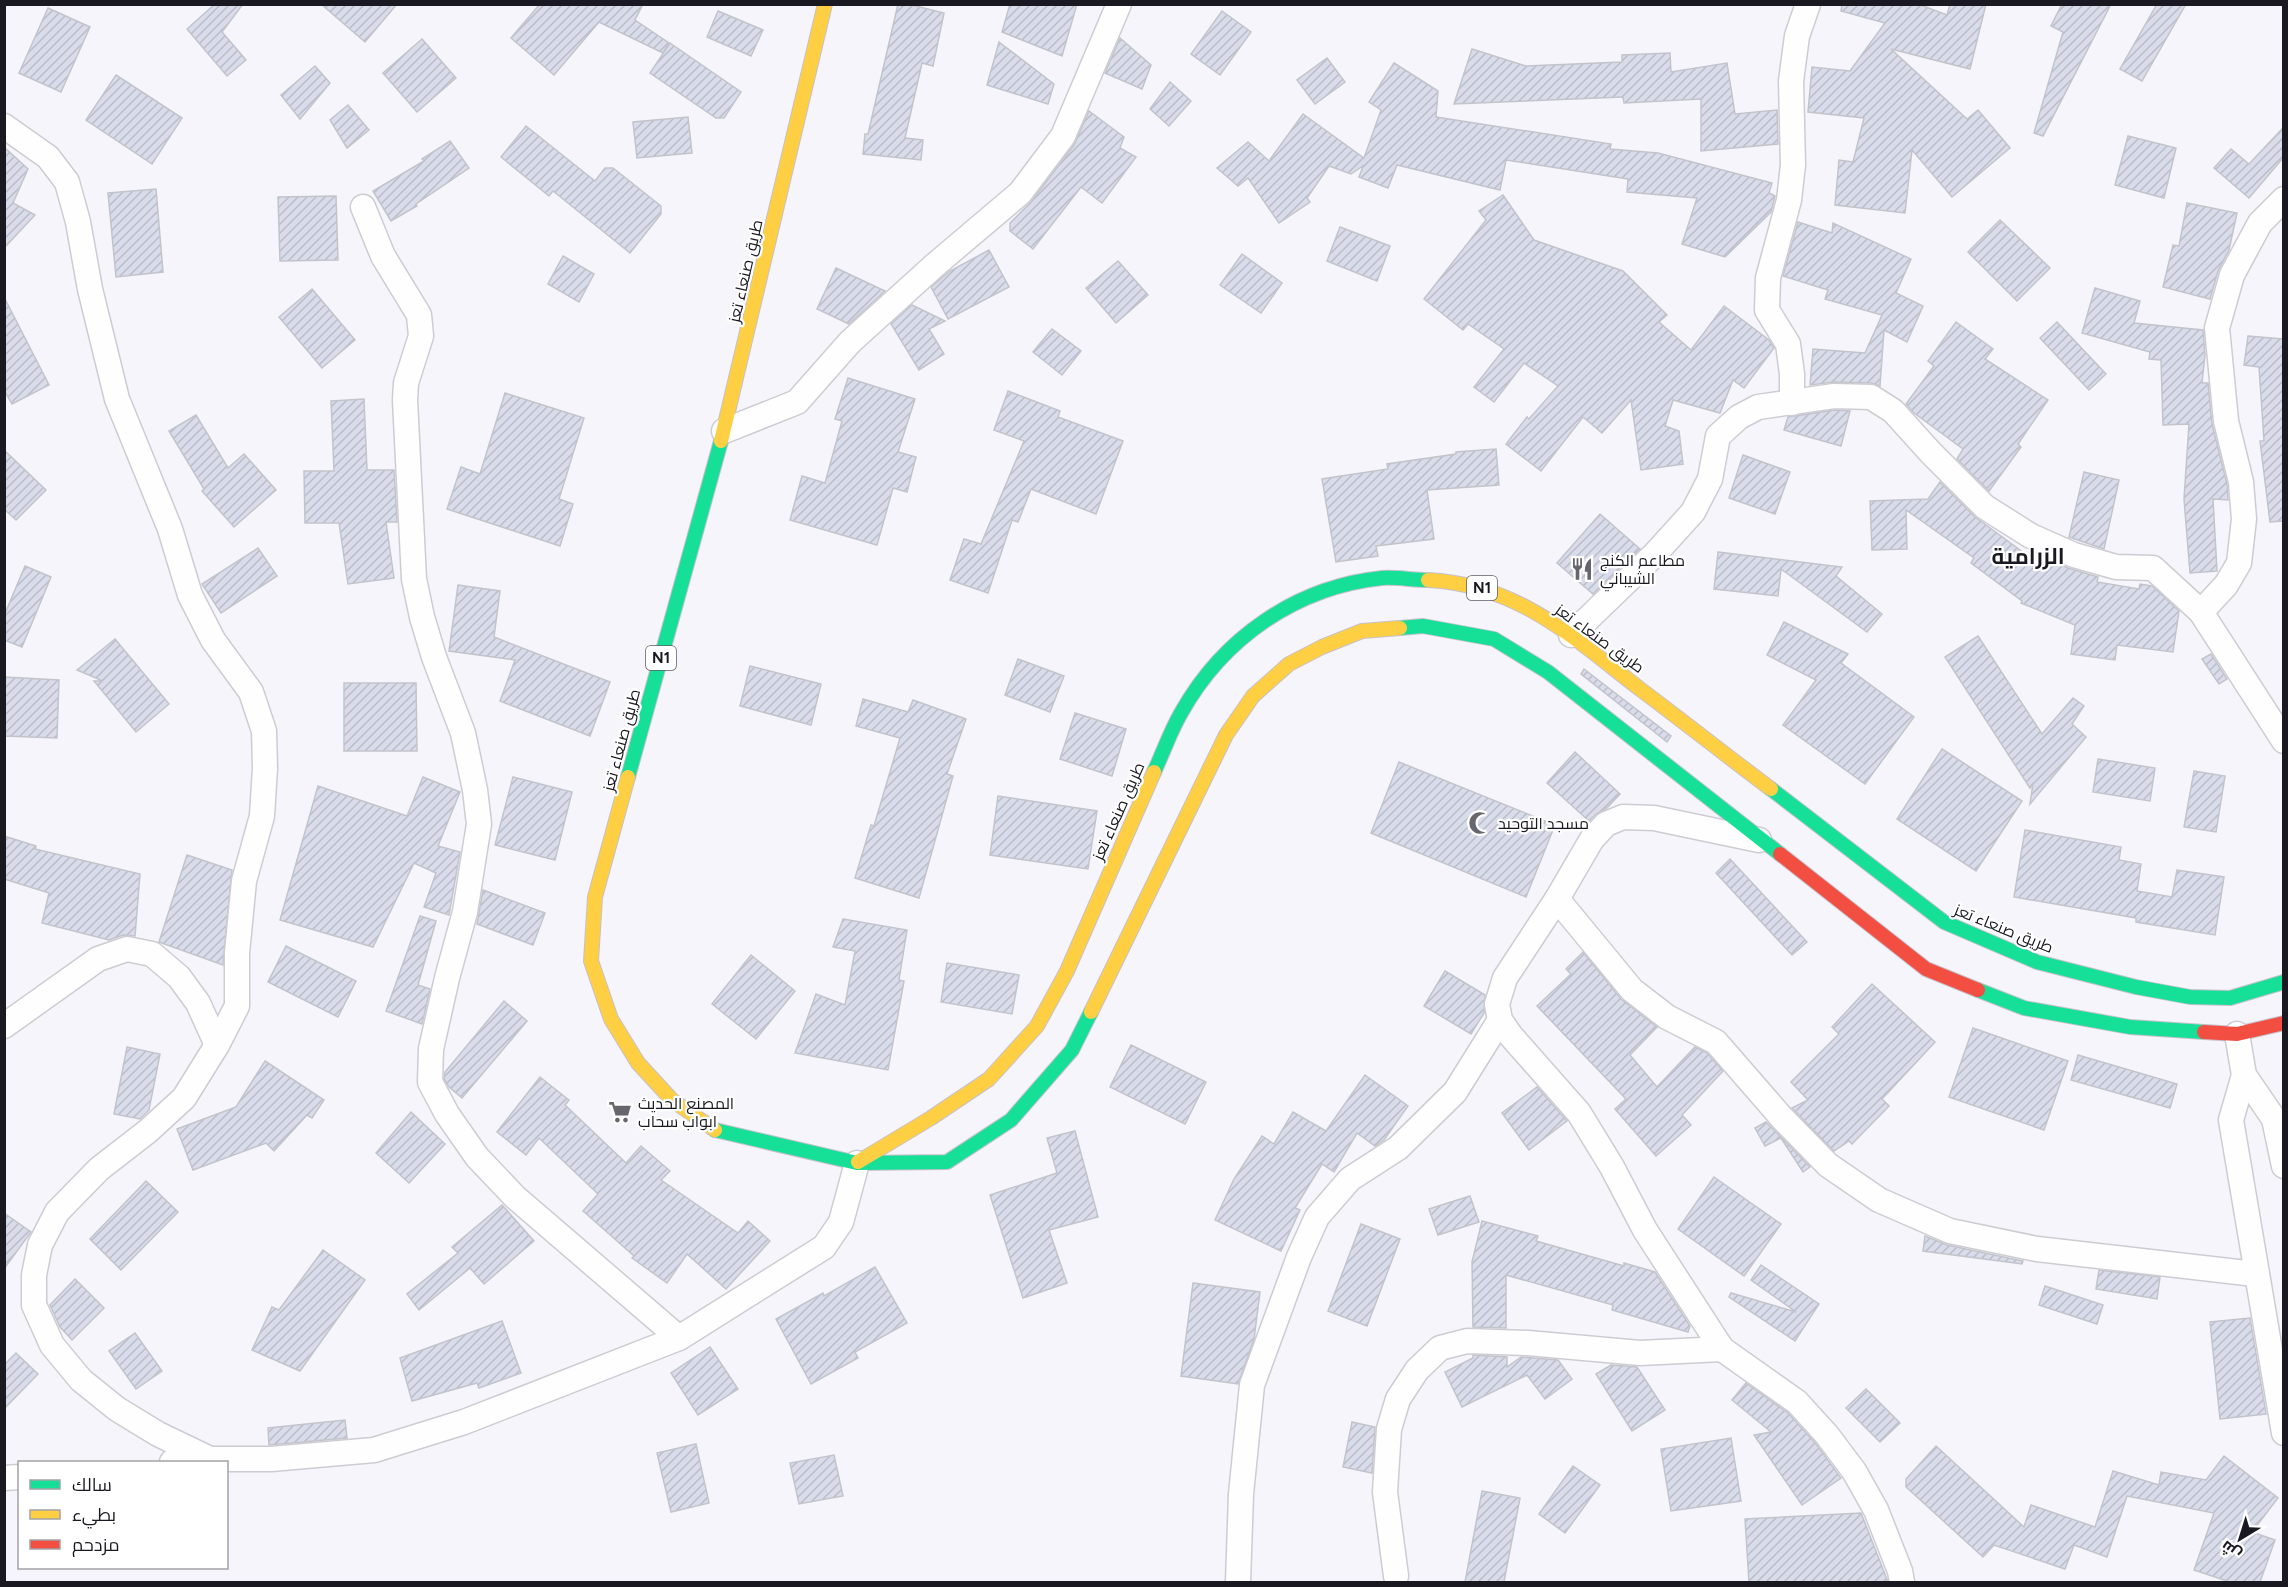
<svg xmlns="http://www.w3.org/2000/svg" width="2288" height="1587" font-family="Figtree,Cairo,sans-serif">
<defs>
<pattern id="building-hatch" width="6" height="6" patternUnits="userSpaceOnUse" patternTransform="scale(1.5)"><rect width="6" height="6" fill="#d9dcea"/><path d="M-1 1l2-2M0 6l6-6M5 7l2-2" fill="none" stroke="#babcc8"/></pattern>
</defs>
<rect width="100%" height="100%" fill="#f6f5fb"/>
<g fill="url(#building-hatch)" stroke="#c3c4cb" stroke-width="1.5">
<polygon points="215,4 243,4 222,32 246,60 227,76 187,29"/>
<polygon points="321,4 397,4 365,42"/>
<polygon points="540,4 643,4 635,20 669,43 663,53 599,22 554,75 511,38"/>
<polygon points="898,4 908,4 944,13 933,66 922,63 905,138 923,140 921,160 863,154 865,134 868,134"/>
<polygon points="1010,4 1077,4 1062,56 1002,32"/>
<polygon points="1842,4 1918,4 1947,15 1950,4 1986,4 1970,69 1891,49 1967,119 1978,110 2010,148 1952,197 1912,150 1905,213 1835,205 1839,160 1853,162 1864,118 1808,112 1812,67 1850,71 1885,23 1841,11"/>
<polygon points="2062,4 2111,4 2043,136 2034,133 2063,32 2051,26"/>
<polygon points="2157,4 2186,4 2142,81 2120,69"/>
<polygon points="48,8 90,27 61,92 19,73"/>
<polygon points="718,11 763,30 751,56 707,37"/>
<polygon points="1222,11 1251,32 1220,75 1191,54"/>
<polygon points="1120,38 1151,65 1142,89 1105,73"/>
<polygon points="422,39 456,78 417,112 383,73"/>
<polygon points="999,42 1054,84 1048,104 987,85"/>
<polygon points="670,43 741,92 724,118 716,118 650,73"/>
<polygon points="1472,49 1526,66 1622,62 1622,55 1670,53 1671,72 1727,63 1735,114 1777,110 1778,144 1701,151 1701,99 1624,103 1623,97 1454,104"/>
<polygon points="1327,58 1345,82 1315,104 1297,80"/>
<polygon points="1394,63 1438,91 1436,117 1611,144 1610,149 1658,153 1772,183 1769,193 1775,196 1771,212 1725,257 1682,244 1697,198 1627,192 1628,179 1506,160 1500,190 1397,165 1388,188 1359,177 1363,166 1351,174 1329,166 1307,198 1310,202 1279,223 1248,178 1238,186 1217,168 1248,142 1269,161 1303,114 1364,158 1381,110 1369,102"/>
<polygon points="315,66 330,83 300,119 281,95"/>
<polygon points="116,75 182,118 152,164 86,120"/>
<polygon points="1170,82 1191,101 1169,126 1150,109"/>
<polygon points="348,105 369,130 347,148 330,120"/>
<polygon points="1089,111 1124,137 1120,148 1136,157 1102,203 1081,187 1033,249 1010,231 1010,223 1031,202 1074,145"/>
<polygon points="688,117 692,153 637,158 633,122"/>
<polygon points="526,126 595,181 605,168 613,168 661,206 661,214 630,253 553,191 549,196 501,157"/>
<polygon points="2283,128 2283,158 2249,198 2214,168 2231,149 2249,164"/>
<polygon points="2128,136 2176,148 2164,198 2115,185"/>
<polygon points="450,141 469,168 416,204 417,206 391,221 373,191 424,161 422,159"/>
<polygon points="4,147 28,169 13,203 35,215 4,248"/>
<polygon points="156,189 163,272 116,277 108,193"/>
<polygon points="1503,195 1534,240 1623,271 1667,315 1659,322 1691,350 1724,306 1769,340 1774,348 1744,388 1733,380 1720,413 1673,400 1665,426 1679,431 1683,464 1641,470 1631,400 1602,433 1583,417 1541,471 1506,444 1527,417 1529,419 1558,386 1524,363 1494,402 1474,387 1504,349 1468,324 1463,330 1424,299 1486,220 1479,211"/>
<polygon points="336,196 338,260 280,261 278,197"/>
<polygon points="2187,203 2237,213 2229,250 2218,271 2210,299 2163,287 2173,245 2179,246"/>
<polygon points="2000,220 2050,268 2017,301 1968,252"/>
<polygon points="1798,222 1832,233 1833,223 1911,259 1896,293 1923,306 1907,342 1884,330 1880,386 1871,383 1834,382 1810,385 1813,349 1865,353 1882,315 1825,299 1828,290 1783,276"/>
<polygon points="1340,227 1390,246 1377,281 1327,261"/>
<polygon points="989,250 1009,287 948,319 931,287 950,271"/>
<polygon points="1242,254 1282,283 1261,313 1220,285"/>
<polygon points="563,256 594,274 579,302 548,284"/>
<polygon points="1118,261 1148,295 1116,323 1086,288"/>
<polygon points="836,268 885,291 849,324 817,309"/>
<polygon points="2095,288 2140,301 2134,323 2203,330 2205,355 2202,383 2208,383 2212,424 2227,484 2228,500 2213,499 2217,571 2190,573 2184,499 2189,424 2163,425 2161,360 2149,359 2150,352 2082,333"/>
<polygon points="312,289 355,340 322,368 279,317"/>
<polygon points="4,297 49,385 12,404 4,390"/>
<polygon points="912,305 945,321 929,329 944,354 919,370 891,324"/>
<polygon points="1956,322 1993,349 1985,359 2048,400 2018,444 2021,447 1989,491 1957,459 1963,449 1914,413 1906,404 1934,366 1928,361"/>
<polygon points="2057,322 2106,374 2089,390 2040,338"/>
<polygon points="1052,329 1081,351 1062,375 1033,352"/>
<polygon points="2248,336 2283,339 2283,521 2270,522 2260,441 2264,441 2259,367 2244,365"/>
<polygon points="848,378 915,399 898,452 916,457 907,492 893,488 877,545 790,520 802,476 825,483 842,421 835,419"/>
<polygon points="1008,391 1060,411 1058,417 1123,441 1096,514 1031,489 1018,522 1012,520 988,593 950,580 964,539 981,544 1024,441 994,430"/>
<polygon points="505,393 584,418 559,499 573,504 560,546 447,509 461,467 480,474"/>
<polygon points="364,399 367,470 394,470 397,522 386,522 394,578 348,584 339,523 305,523 304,471 334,471 331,401"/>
<polygon points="1835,410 1850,411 1841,446 1784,430 1788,417"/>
<polygon points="196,415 228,468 244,454 276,490 234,527 202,491 204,489 169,431"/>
<polygon points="1496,449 1499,485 1427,490 1434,539 1376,546 1378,556 1336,562 1322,479 1388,469 1387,464 1456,454 1456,452"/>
<polygon points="4,450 46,490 16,520 4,509"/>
<polygon points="1743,455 1790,472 1775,514 1729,498"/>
<polygon points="2084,472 2119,480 2104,549 2069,537"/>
<polygon points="1940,482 1975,517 2038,563 2041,556 2068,568 2098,577 2097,582 2139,589 2140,584 2152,586 2179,611 2173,652 2117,645 2115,660 2071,654 2075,625 2021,603 2022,601 1971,563 1974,558 1906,510 1907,549 1872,550 1870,501 1928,499"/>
<polygon points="1600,514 1640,549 1593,594 1557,563"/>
<polygon points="258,548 277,576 221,613 202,584"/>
<polygon points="1718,552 1842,567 1836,576 1882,614 1867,632 1781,569 1778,596 1714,589"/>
<polygon points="25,566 51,577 22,647 4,640 4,616"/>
<polygon points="458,585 500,591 494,637 610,682 590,736 500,701 515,660 449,651"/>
<polygon points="1784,622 1848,654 1841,663 1914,717 1865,784 1783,725 1816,680 1767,655"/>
<polygon points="1978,636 2042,734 2073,698 2084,706 2072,724 2086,737 2030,804 2033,783 2030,788 1945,657"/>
<polygon points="115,639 169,704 136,732 94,681 103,681 77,670"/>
<polygon points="2211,654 2227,679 2219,684 2202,659"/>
<polygon points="1018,659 1064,676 1050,712 1005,695"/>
<polygon points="750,666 821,684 811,725 740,706"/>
<polygon points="1584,669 1671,736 1667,742 1581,674"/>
<polygon points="4,677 59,680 57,738 4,736"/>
<polygon points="344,683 416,683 417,751 344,751"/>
<polygon points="863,699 908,712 913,700 966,719 947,774 953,776 919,898 855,878 871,825 874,826 900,738 856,726"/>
<polygon points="1075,713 1126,729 1112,776 1060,759"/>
<polygon points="1942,749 2022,801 1976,871 1897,819"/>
<polygon points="1575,752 1620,794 1607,808 1596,814 1589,821 1547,783"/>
<polygon points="2098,759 2155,768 2150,801 2093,792"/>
<polygon points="1399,762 1555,825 1526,897 1371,833"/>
<polygon points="2194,771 2225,776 2216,832 2184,827"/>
<polygon points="423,777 460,792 438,846 460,852 449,915 424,907 436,873 414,863 373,947 280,920 318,786 407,816"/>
<polygon points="513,777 572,792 555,860 495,845"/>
<polygon points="998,796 1097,811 1088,869 990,855"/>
<polygon points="2025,830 2121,847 2119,860 2141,864 2137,891 2172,897 2177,870 2224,877 2215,935 2136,922 2136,918 2014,897"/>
<polygon points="4,836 36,846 35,849 140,874 135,936 123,935 109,940 42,923 49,893 4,879"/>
<polygon points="187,855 232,870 223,965 159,942"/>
<polygon points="1730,859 1807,942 1792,955 1716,873"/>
<polygon points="483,890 545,913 533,945 477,924"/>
<polygon points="420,916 436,921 418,985 430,989 422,1024 386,1011"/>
<polygon points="843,919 907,930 899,980 904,981 888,1070 795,1053 816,994 845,1005 855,951 833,947"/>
<polygon points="286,946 356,981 338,1017 268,982"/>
<polygon points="1583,952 1621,999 1657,1027 1630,1055 1657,1087 1695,1047 1707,1053 1723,1071 1682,1115 1691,1125 1656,1156 1615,1109 1626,1099 1537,1006 1571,974 1566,969"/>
<polygon points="751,955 795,991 756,1039 712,1004"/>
<polygon points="947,963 1019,975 1012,1014 941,1002"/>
<polygon points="1445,971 1485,995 1484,1013 1471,1034 1424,1006"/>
<polygon points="1872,984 1935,1042 1882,1099 1889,1106 1852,1144 1849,1141 1834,1151 1792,1108 1808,1100 1791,1082 1839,1034 1832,1027"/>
<polygon points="504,1001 527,1021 462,1098 449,1087 444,1079 445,1072"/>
<polygon points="1973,1028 2068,1061 2044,1130 1949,1097"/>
<polygon points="1131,1045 1206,1082 1185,1124 1110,1087"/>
<polygon points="127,1047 160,1054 149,1110 140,1119 114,1114"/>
<polygon points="2078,1055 2177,1084 2170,1108 2071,1080"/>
<polygon points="265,1061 324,1100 312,1118 307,1115 274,1151 266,1143 193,1170 177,1129 236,1107"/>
<polygon points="1365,1075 1408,1106 1384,1140 1375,1146 1357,1133 1334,1172 1322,1164 1295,1208 1300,1210 1281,1251 1215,1220 1234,1179 1262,1136 1274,1144 1293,1112 1326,1131"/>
<polygon points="540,1077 569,1100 565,1105 626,1163 641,1146 670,1171 661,1180 738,1233 748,1221 770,1241 726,1289 687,1254 667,1283 632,1258 634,1256 583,1211 598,1194 539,1138 526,1155 497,1132"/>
<polygon points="1537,1087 1567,1121 1529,1150 1502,1113"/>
<polygon points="411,1112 445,1144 409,1183 376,1153"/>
<polygon points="1766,1122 1772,1128 1810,1167 1803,1172 1781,1138 1765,1146 1755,1128"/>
<polygon points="1075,1131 1098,1217 1049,1230 1067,1283 1023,1298 990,1195 1057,1173 1047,1138"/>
<polygon points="1714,1177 1781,1224 1744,1276 1678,1229"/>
<polygon points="146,1181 178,1212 121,1270 90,1239"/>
<polygon points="1470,1196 1479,1222 1438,1235 1429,1209"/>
<polygon points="502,1205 534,1241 484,1284 470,1268 419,1310 407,1294 458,1253 452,1247"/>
<polygon points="4,1213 31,1232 4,1269"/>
<polygon points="1482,1221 1538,1236 1536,1241 1624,1266 1624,1263 1655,1272 1690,1326 1688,1332 1612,1310 1613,1305 1506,1275 1506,1328 1473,1327 1472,1262"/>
<polygon points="1361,1224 1400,1239 1367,1326 1328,1311"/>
<polygon points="1925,1236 1947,1245 2023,1261 2022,1264 1923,1251"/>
<polygon points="323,1250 365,1280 300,1371 252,1350 272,1307 279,1310"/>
<polygon points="1761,1265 1819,1304 1795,1341 1729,1297 1731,1293 1796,1312 1751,1280"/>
<polygon points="875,1267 907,1323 855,1352 858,1358 811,1384 776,1319 823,1293 824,1296"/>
<polygon points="2099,1270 2160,1277 2157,1299 2096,1289"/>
<polygon points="75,1279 104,1308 72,1340 60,1327 50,1305"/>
<polygon points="1193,1283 1260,1292 1254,1339 1238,1384 1181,1376"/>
<polygon points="2045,1286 2103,1305 2097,1324 2039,1305"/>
<polygon points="2250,1318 2266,1414 2220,1419 2210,1322"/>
<polygon points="502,1321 521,1373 479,1388 477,1383 412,1401 400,1358"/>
<polygon points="135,1333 162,1371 136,1389 109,1351"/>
<polygon points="710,1347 738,1389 698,1415 671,1373"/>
<polygon points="16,1353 38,1374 4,1409 4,1365"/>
<polygon points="1473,1355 1507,1357 1507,1367 1521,1357 1558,1360 1572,1379 1545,1399 1527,1375 1462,1407 1445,1372 1473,1358"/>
<polygon points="1611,1365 1637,1367 1665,1410 1632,1431 1596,1374"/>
<polygon points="1746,1383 1788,1413 1816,1444 1841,1478 1802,1505 1754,1435 1771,1432 1732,1400"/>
<polygon points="1866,1389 1900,1423 1880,1442 1846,1408"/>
<polygon points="345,1420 347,1438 269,1445 268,1428"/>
<polygon points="1352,1422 1375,1427 1372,1473 1343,1467"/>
<polygon points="1731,1438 1741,1501 1671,1511 1661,1449"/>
<polygon points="696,1444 709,1503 671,1512 657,1453"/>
<polygon points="1936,1446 2024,1527 2031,1505 2095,1527 2113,1471 2159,1485 2161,1472 2206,1480 2224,1456 2278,1498 2252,1532 2275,1540 2260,1582 2230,1582 2194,1570 2214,1513 2127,1496 2107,1557 2074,1545 2065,1569 1994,1545 1983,1557 1906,1487 1906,1479"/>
<polygon points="834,1455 843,1496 799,1504 790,1463"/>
<polygon points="1573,1466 1600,1485 1565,1533 1539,1514"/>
<polygon points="1482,1491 1520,1498 1504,1582 1465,1582"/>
<polygon points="1861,1513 1888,1582 1749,1582 1745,1519"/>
</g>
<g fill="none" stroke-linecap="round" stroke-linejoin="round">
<g stroke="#ceccd3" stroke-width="27">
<g id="street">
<polyline points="4,126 48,157 67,182 78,222 90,289 117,399 170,529 190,595 213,640 251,692 264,731 265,768 262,816 244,881 237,953 237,1006 217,1045 184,1098 148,1131 99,1169 57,1212 40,1245 34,1275 34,1305 52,1345 81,1380 117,1409 158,1434 210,1459"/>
<polyline points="363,207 383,256 419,315 421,336 406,383 405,400 414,579 422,617 434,657 463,733 475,790 479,824 465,912 447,978 431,1049 430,1082 447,1114 477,1157 515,1197 679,1338"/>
<polyline points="1792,403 1792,374 1788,344 1767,310 1768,278 1789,200 1793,165 1791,81 1797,36 1808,4"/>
<polyline points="724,431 797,402 850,342 935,265 1020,193 1063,136 1119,4"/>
<polyline points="2201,612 2226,585 2239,563 2244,519 2241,482 2226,421 2217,328 2232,275 2260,223 2284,199"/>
<polyline points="1571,635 1654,555 1693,512 1710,479 1718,436 1739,417 1758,407 1834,396 1871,397 1893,411 1931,453 1985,507 2031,536 2074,555 2116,567 2153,568 2201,612 2284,741"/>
<polyline points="1759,840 1654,818 1623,817 1606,824 1592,839 1557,899 1505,978 1497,1004 1500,1020 1511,1036 1579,1113 1612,1167 1645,1230 1722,1349 1797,1402 1827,1435 1854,1471 1876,1510 1900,1571 1902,1582"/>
<polyline points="1557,899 1632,990 1667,1017 1716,1042 1782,1118 1828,1165 1879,1200 1950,1231 2037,1249 2255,1274"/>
<polyline points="4,1026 98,959 127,949 152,954 179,977 198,1003 217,1045"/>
<polyline points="2237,1034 2244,1075 2274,1119 2284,1166"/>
<polyline points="2244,1075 2231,1120 2284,1433"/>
<polyline points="172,1462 210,1459 271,1459 374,1450 464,1422 679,1338 824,1247 841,1222 857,1163"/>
<polyline points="4,1478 20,1477"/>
<polyline points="1396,1576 1385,1492 1389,1429 1398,1399 1417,1370 1440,1348 1467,1341 1528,1343 1640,1353 1722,1349"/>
<polyline points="1238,1582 1241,1494 1252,1385 1299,1257 1317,1217 1350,1179 1398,1148 1455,1092 1500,1020"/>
</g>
</g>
<g stroke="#c6c0cb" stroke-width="16">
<g id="fast">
<polyline points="1400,628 1423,626 1494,639 1548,672 1780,854"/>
<path d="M1154,772C1163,753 1170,732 1181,713C1223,638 1296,587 1382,578C1397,577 1413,580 1428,580"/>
<polyline points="628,777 721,441"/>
<polyline points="1771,789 1944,922 2037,962 2136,987 2190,997 2230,998 2284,982"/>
<polyline points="1978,990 2024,1008 2130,1027 2204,1032"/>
<polyline points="715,1130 857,1163 947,1162 1011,1120 1072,1050 1091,1012"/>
</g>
</g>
<g stroke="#c6c0cb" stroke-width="16">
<g id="slow">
<polyline points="721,441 825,4"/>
<path d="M1428,580C1519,585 1571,636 1640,689C1684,722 1727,756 1771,789"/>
<polyline points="628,777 595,897 591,961 611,1019 638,1063 672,1100 715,1130"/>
<polyline points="1091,1012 1226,735 1253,696 1289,664 1322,647 1362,631 1400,628"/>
<polyline points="858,1162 931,1118 989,1079 1037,1026 1067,971 1154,772"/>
</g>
</g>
<g stroke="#c6c0cb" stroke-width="16">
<g id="jam">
<polyline points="1780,854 1926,969 1978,990"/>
<polyline points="2204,1032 2237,1034 2284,1023"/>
</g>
</g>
<use href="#street" stroke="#fefefe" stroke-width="24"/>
<use href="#fast" stroke="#16e098" stroke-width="14"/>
<use href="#slow" stroke="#ffcf43" stroke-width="14"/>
<use href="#jam" stroke="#f24e42" stroke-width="14"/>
</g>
<defs>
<g id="restaurant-bare" transform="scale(1.8)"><path d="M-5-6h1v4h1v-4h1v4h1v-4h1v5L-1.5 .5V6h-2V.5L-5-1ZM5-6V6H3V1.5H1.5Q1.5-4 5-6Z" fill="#67656d" stroke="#fff" stroke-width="2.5" paint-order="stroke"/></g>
<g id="mosque-bare" transform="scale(1.8)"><path d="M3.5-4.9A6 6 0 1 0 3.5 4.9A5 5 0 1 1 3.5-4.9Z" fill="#67656d" stroke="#fff" stroke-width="2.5" paint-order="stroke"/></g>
<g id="supermarket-bare" transform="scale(1.8)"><path d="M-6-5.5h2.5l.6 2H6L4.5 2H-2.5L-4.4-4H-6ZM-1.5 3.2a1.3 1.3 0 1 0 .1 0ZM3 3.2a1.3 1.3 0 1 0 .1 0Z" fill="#67656d" stroke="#fff" stroke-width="2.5" paint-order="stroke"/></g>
</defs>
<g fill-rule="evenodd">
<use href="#restaurant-bare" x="1582" y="569"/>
<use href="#mosque-bare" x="1480" y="823"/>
<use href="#supermarket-bare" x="620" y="1112"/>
</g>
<g text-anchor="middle" stroke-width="4.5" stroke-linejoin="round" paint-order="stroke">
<g fill="#fff" stroke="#5f5d63" stroke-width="1.5">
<rect x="1467" y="576" width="30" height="24" rx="4.5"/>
<rect x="646" y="646" width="30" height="24" rx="4.5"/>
</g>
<g font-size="15" font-weight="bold" fill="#1a1820">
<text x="1482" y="593">N1</text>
<text x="661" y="663">N1</text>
</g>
<g font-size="16" fill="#1a1820" stroke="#fff">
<text transform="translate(745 271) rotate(-77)" y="6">طريق صنعاء تعز</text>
<text transform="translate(1600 638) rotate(36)" y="6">طريق صنعاء تعز</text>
<text transform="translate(621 740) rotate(-75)" y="6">طريق صنعاء تعز</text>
<text transform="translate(1118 811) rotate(-66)" y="6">طريق صنعاء تعز</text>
<text transform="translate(2004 928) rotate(22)" y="6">طريق صنعاء تعز</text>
</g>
<g font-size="16" fill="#1a1820" stroke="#fff" text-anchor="start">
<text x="1600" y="566">مطاعم الكنج<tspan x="1600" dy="18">الشيباني</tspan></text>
<text x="1498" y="829">مسجد التوحيد</text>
<text x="638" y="1109">المصنع الحديث<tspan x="638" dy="18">ابواب سحاب</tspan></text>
</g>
<g font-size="22" font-weight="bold" fill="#1a1820" stroke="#fff">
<text x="2028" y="564">الزرامية</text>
</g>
</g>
<rect width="2288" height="1587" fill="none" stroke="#1a1820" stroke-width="12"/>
<rect x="18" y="1461" width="210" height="108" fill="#ffffff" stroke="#a3a3a6" stroke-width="1.5"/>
<rect x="30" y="1480" width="30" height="9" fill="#16e098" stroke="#a3a3a6" stroke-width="1.5"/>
<text x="72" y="1491" font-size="18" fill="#1a1820">سالك</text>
<rect x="30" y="1510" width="30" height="9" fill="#ffcf43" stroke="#a3a3a6" stroke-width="1.5"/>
<text x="72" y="1521" font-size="18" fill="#1a1820">بطيء</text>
<rect x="30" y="1540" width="30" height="9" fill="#f24e42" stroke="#a3a3a6" stroke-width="1.5"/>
<text x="72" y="1551" font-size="18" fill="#1a1820">مزدحم</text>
<g transform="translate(2240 1539) rotate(218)" stroke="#ffffff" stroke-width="4.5" paint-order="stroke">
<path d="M0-4.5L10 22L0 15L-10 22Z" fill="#1a1820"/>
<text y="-9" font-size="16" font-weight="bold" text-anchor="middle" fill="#1a1820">ش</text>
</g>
</svg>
